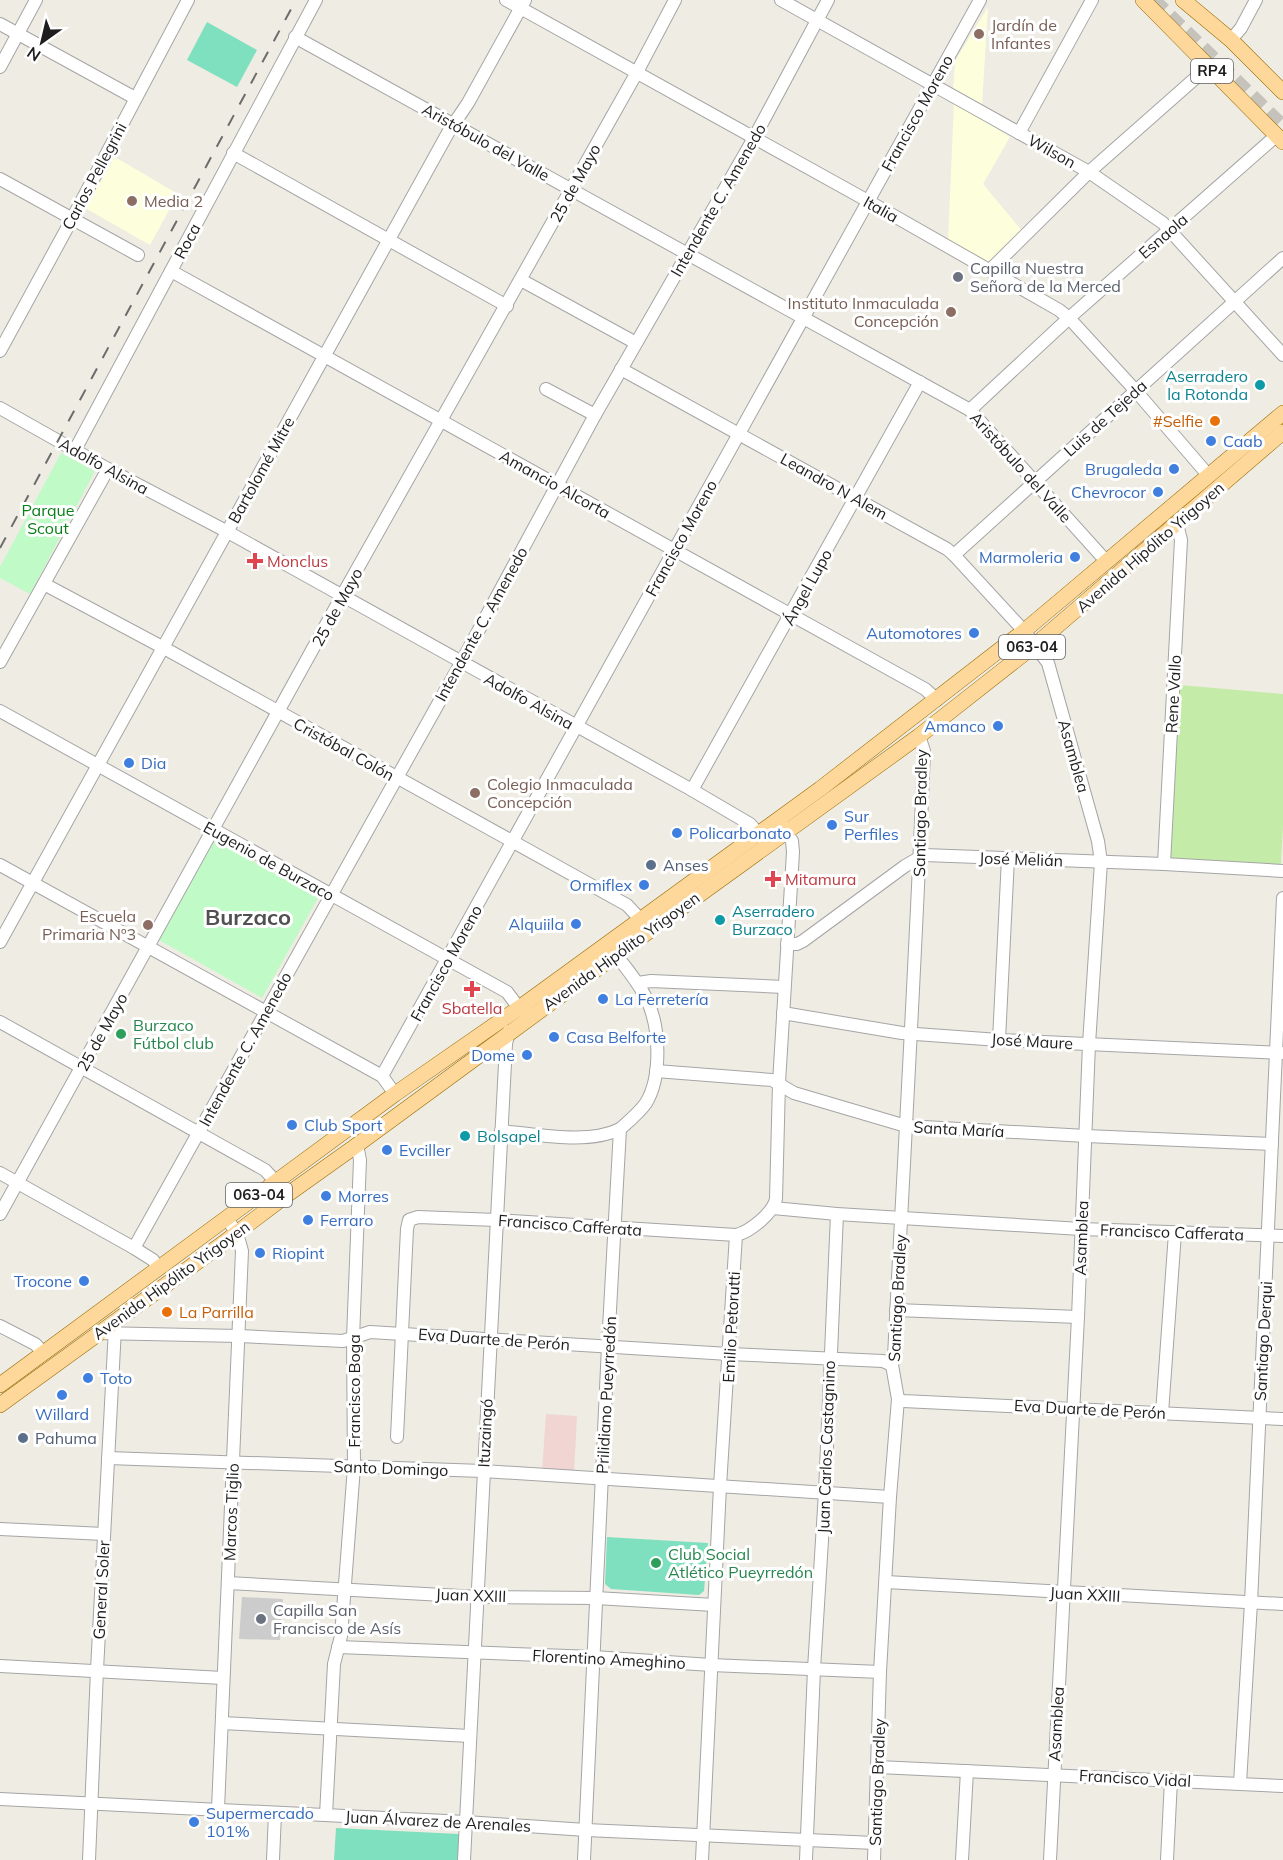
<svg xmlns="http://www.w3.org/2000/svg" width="1283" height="1860" font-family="Mulish,sans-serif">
<rect width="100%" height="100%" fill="#efece3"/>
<polygon fill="#f0d5d2" points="546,1414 577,1416 574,1473 542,1472"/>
<g fill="#fdffdc">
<polygon points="988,7 982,105 953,91 955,61"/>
<polygon points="954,103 1010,137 983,184 1023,232 988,264 948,241"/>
<polygon points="115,157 178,194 150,245 85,208"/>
</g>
<polygon fill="#ccc" points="242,1597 283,1599 280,1640 239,1639"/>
<polygon fill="#c5eba8" points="1180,685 1283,694 1283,825 1281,863 1275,867 1170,860"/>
<g fill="#bffac7">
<polygon points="61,453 95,471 30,594 0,578 0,567"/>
<polygon points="215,840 318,898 262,998 159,940"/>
</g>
<g fill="#7fe0bf">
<polygon points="207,22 257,50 237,87 187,60"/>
<polygon points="607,1537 708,1543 704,1591 699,1595 611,1589 605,1584"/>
<polygon points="336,1828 459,1834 458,1860 334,1860"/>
</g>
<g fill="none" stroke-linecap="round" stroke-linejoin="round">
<polyline stroke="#c5c3bc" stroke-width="15" stroke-dasharray="15 8" stroke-linecap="butt" points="1153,0 1283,127"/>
<g stroke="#a5a5a5" stroke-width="14">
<g id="minor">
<polyline points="506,0 868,201 1059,310 1069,318 1135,390 1209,476"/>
<polyline points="781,0 1089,172 1163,223 1283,355"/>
<polyline points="0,24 135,98"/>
<polyline points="295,37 970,410 1106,561"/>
<polyline points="1231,40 1241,28 1256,0"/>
<polyline points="0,67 36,0"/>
<polyline points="1019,133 1092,0"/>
<polyline points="233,153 507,306"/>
<polyline points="0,179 138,255"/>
<polyline points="990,270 1089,172 1208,67"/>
<polyline points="171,271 925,689 937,700"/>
<polyline points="521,280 636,343"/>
<polyline points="0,351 72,219 188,0"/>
<polyline points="621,369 947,549 954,555 1024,631 1048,663 1098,841 1101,862 1089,1044 1078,1317 1050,1860"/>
<polyline points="546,389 595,415"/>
<polyline points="0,408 108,469 226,531 692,790 750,824 763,839"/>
<polyline points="970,410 1069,318 1277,135"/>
<polyline points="75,450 316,0"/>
<polyline points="954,555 1283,258"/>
<polyline points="44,584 164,648 627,905 640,919"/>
<polyline points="0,662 108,469"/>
<polyline points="0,711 507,992 519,1008 527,1012"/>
<polyline points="692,790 920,382"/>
<polyline points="1164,864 1181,540 1177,524"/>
<polyline points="0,865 382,1076 395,1094"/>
<polyline points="0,942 449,131 468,103 525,0"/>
<polyline points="787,944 797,944 803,941 905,866 924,855 1164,864 1283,871"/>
<polyline points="638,983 651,981 784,987"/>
<polyline points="783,1013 902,1033 999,1040 1283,1053"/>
<polyline points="0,1022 265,1170 276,1182 280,1190"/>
<polyline points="999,1040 1008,858"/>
<polyline points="656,1071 772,1080 794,1093 906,1126 1086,1136 1272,1144"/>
<polyline points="382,1076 980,0"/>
<path d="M501,1131C537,1134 588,1145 620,1129"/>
<polyline points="0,1173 134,1248 153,1260 159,1269"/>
<polyline points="773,1208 837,1214 1081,1229 1283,1236"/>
<polyline points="0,1214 342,596 636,74 675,0"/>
<polyline points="134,1248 461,663 595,415 754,138 828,0"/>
<polyline points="896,1310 1078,1317"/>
<polyline points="0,1326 35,1344 43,1352"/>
<polyline points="98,1333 239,1336 343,1341 370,1332 729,1354 883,1361 892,1365"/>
<polyline points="898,1399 903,1401 1283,1419"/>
<polyline points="1162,1413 1175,1233"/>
<polyline points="397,1437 407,1229 409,1220 418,1217 497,1220 736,1235"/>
<polyline points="108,1458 483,1471 890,1497"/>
<polyline points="0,1529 104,1534"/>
<polyline points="886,1582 1283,1604"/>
<polyline points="228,1583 479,1597 596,1598 714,1605"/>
<polyline points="338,1647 594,1657 711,1665 880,1672"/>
<polyline points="0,1666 223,1678"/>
<polyline points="222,1723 470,1736"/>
<polyline points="878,1767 1283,1786"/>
<polyline points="1240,1783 1251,1603 1283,898"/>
<polyline points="0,1799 466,1822 586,1830 875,1843"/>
<polyline points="218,1809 242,1251 237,1233 227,1219"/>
<polyline points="326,1815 334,1664 341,1636 354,1467 353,1338 360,1160 357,1145"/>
<polyline points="89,1860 97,1670 115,1328"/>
<polyline points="273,1860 275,1813"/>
<polyline points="464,1860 506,1044 509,1031"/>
<path d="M584,1860L608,1346L620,1129C629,1121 639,1113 646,1103C662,1077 660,1027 647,1000C639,983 627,969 616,955"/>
<path d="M702,1860L720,1486L736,1235C750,1232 773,1213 776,1199L779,1083L793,852L792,841L781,824"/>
<polyline points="806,1860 814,1669 825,1492 837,1214"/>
<path d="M874,1860L880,1672L890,1497L898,1399L892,1365L894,1357C904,1155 916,953 924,751L919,736"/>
<polyline points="962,1860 967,1771"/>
<polyline points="1167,1860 1171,1780"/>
</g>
</g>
<g stroke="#976c00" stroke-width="16">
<g id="major">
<polyline points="1143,0 1283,142"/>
<polyline points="1183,0 1231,40 1283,92"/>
<polyline points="0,1385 395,1094 519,1008 820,789 1024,631 1283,413"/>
<polyline points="0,1405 222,1244 284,1197 357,1145 616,955 919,736 1035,645 1283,432"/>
</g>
</g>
<use href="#minor" stroke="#fff" stroke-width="12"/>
<use href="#major" stroke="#fed79a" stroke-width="15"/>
<polyline stroke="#6c6c6c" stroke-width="2" stroke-dasharray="12 12" stroke-linecap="butt" points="0,548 296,0"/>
</g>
<g fill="#8d6e63" stroke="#fff" stroke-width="2">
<circle cx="979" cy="34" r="6"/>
<circle cx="132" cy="201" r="6"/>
<circle cx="951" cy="312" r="6"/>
<circle cx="475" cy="793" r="6"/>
<circle cx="148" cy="925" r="6"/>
</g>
<g fill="#6b7280" stroke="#fff" stroke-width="2">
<circle cx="958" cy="277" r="6"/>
<circle cx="261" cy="1619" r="6"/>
</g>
<g fill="#0f9aa8" stroke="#fff" stroke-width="2">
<circle cx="1260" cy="385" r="6"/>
<circle cx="720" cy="920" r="6"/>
<circle cx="465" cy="1136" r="6"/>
</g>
<g fill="#e8710a" stroke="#fff" stroke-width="2">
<circle cx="1215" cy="421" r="6"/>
<circle cx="167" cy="1312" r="6"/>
</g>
<g fill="#3f7fe0" stroke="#fff" stroke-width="2">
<circle cx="1211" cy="441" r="6"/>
<circle cx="1174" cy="469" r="6"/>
<circle cx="1158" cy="492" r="6"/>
<circle cx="1075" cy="557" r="6"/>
<circle cx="974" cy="633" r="6"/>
<circle cx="998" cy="726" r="6"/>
<circle cx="129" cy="763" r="6"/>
<circle cx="832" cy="825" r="6"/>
<circle cx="677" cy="833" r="6"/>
<circle cx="644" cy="885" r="6"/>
<circle cx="576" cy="924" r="6"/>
<circle cx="603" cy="999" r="6"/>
<circle cx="554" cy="1037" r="6"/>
<circle cx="527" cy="1055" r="6"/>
<circle cx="292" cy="1125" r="6"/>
<circle cx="387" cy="1150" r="6"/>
<circle cx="326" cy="1196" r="6"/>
<circle cx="308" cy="1220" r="6"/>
<circle cx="260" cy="1253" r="6"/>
<circle cx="84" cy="1281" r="6"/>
<circle cx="88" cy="1378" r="6"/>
<circle cx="62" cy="1395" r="6"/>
<circle cx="194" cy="1822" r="6"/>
</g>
<g fill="#e0444e" stroke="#fff" stroke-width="2">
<path d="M252 552h6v6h6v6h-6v6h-6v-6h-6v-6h6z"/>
<path d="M770 870h6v6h6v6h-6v6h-6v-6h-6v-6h6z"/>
<path d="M469 980h6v6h6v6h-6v6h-6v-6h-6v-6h6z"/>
</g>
<g fill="#5c6f8a" stroke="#fff" stroke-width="2">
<circle cx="651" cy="865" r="6"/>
<circle cx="23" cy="1438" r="6"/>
</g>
<g fill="#2e9e5b" stroke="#fff" stroke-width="2">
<circle cx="121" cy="1034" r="6"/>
<circle cx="656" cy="1563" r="6"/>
</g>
<g text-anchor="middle" stroke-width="6" stroke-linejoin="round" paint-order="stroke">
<g fill="#fff" stroke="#626262" stroke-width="1.5">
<rect x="1191" y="59" width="42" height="24" rx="4.5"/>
<rect x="999" y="635" width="66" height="24" rx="4.5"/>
<rect x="226" y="1183" width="66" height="24" rx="4.5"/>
</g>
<g font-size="15" font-weight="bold" fill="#1e1e1e">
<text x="1212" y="76">RP4</text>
<text x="1032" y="652">063-04</text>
<text x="259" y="1200">063-04</text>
</g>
<g font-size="16" fill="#785e54" stroke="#fff" text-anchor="start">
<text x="991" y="31">Jardín de<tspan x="991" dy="18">Infantes</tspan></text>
<text x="144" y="207">Media 2</text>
<text x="939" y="309" text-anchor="end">Instituto Inmaculada<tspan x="939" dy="18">Concepción</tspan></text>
<text x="487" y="790">Colegio Inmaculada<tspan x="487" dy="18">Concepción</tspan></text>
<text x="136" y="922" text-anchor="end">Escuela<tspan x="136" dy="18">Primaria Nº3</tspan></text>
</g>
<g font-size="16" fill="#1e1e1e" stroke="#fff">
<text transform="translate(917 113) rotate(-61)" y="6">Francisco Moreno</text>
<text transform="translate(486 142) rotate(29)" y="6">Aristóbulo del Valle</text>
<text transform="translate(1052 151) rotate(29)" y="6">Wilson</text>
<text transform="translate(94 176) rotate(-62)" y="6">Carlos Pellegrini</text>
<text transform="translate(575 183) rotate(-61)" y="6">25 de Mayo</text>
<text transform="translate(718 200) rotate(-60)" y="6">Intendente C. Amenedo</text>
<text transform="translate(881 209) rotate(29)" y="6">Italia</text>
<text transform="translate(1163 236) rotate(-41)" y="6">Esnaola</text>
<text transform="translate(187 241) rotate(-62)" y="6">Roca</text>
<text transform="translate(1105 418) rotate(-42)" y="6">Luis de Tejeda</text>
<text transform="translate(104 466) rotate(29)" y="6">Adolfo Alsina</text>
<text transform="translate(1021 467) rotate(48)" y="6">Aristóbulo del Valle</text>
<text transform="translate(261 470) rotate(-61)" y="6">Bartolomé Mitre</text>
<text transform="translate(555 484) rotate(29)" y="6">Amancio Alcorta</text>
<text transform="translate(834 486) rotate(29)" y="6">Leandro N Alem</text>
<text transform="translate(681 538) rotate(-61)" y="6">Francisco Moreno</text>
<text transform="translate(1150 547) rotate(-41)" y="6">Avenida Hipólito Yrigoyen</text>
<text transform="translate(807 587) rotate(-61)" y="6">Ángel Lupo</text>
<text transform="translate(337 607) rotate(-61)" y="6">25 de Mayo</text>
<text transform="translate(481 624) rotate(-61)" y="6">Intendente C. Amenedo</text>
<text transform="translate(1173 694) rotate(-87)" y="6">Rene Vallo</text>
<text transform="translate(529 701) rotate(29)" y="6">Adolfo Alsina</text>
<text transform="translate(344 749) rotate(29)" y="6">Cristóbal Colón</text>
<text transform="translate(1074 756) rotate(74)" y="6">Asamblea</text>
<text transform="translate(920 813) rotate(-89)" y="6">Santiago Bradley</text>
<text transform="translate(1021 859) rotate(2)" y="6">José Melián</text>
<text transform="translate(269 861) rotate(29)" y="6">Eugenio de Burzaco</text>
<text transform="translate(621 951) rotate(-36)" y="6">Avenida Hipólito Yrigoyen</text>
<text transform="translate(446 963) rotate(-61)" y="6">Francisco Moreno</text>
<text transform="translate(102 1032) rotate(-61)" y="6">25 de Mayo</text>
<text transform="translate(1032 1041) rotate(3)" y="6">José Maure</text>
<text transform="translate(245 1049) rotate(-61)" y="6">Intendente C. Amenedo</text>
<text transform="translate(959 1129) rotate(3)" y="6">Santa María</text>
<text transform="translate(570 1225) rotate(4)" y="6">Francisco Cafferata</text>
<text transform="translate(1172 1232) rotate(2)" y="6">Francisco Cafferata</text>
<text transform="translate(1081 1238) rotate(-88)" y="6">Asamblea</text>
<text transform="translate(171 1280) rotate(-36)" y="6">Avenida Hipólito Yrigoyen</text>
<text transform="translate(897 1298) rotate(-87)" y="6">Santiago Bradley</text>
<text transform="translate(731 1327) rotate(-87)" y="6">Emilio Petorutti</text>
<text transform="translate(494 1339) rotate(4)" y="6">Eva Duarte de Perón</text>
<text transform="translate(1263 1341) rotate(-87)" y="6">Santiago Derqui</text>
<text transform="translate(354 1391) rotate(-90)" y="6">Francisco Boga</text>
<text transform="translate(606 1395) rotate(-87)" y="6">Prilidiano Pueyrredón</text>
<text transform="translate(1090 1409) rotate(3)" y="6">Eva Duarte de Perón</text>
<text transform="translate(485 1433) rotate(-87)" y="6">Ituzaingó</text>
<text transform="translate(826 1447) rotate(-88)" y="6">Juan Carlos Castagnino</text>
<text transform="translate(391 1468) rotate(2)" y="6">Santo Domingo</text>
<text transform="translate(231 1512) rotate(-88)" y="6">Marcos Tiglio</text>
<text transform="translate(101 1590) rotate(-87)" y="6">General Soler</text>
<text transform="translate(1085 1594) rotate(3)" y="6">Juan XXIII</text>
<text transform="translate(471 1595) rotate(2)" y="6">Juan XXIII</text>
<text transform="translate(609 1659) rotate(3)" y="6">Florentino Ameghino</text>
<text transform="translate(1056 1724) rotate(-87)" y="6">Asamblea</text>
<text transform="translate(1135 1778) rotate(3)" y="6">Francisco Vidal</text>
<text transform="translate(877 1782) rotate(-88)" y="6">Santiago Bradley</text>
<text transform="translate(438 1821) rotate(3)" y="6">Juan Álvarez de Arenales</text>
</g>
<g font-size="16" fill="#5b616d" stroke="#fff" text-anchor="start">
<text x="970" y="274">Capilla Nuestra<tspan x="970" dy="18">Señora de la Merced</tspan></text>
<text x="273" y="1616">Capilla San<tspan x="273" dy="18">Francisco de Asís</tspan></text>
</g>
<g font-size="16" fill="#0d838f" stroke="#fff" text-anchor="start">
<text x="1248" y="382" text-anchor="end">Aserradero<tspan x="1248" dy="18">la Rotonda</tspan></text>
<text x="732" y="917">Aserradero<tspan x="732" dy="18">Burzaco</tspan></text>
<text x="477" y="1142">Bolsapel</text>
</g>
<g font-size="16" fill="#c56008" stroke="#fff" text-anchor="end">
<text x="1203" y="427">#Selfie</text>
<text x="179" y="1318" text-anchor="start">La Parrilla</text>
</g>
<g font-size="16" fill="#366cbe" stroke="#fff" text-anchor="start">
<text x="1223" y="447">Caab</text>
<text x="1162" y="475" text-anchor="end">Brugaleda</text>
<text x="1146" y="498" text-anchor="end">Chevrocor</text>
<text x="1063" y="563" text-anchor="end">Marmoleria</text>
<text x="962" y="639" text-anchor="end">Automotores</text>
<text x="986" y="732" text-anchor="end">Amanco</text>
<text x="141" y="769">Dia</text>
<text x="844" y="822">Sur<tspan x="844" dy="18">Perfiles</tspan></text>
<text x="689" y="839">Policarbonato</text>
<text x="632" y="891" text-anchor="end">Ormiflex</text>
<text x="564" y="930" text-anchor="end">Alquiila</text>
<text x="615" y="1005">La Ferretería</text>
<text x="566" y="1043">Casa Belforte</text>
<text x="515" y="1061" text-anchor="end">Dome</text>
<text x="304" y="1131">Club Sport</text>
<text x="399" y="1156">Evciller</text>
<text x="338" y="1202">Morres</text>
<text x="320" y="1226">Ferraro</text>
<text x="272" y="1259">Riopint</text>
<text x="72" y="1287" text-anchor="end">Trocone</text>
<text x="100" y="1384">Toto</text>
<text x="62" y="1420" text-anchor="middle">Willard</text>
<text x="206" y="1819">Supermercado<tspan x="206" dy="18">101%</tspan></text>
</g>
<g font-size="16" fill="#097f18" stroke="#fff">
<text x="48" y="516">Parque<tspan x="48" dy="18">Scout</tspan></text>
</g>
<g font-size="16" fill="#be3a42" stroke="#fff" text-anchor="start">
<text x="267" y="567">Monclus</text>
<text x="785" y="885">Mitamura</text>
<text x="472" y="1014" text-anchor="middle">Sbatella</text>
</g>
<g font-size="16" fill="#4e5e75" stroke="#fff" text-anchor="start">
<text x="663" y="871">Anses</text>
<text x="35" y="1444">Pahuma</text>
</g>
<g font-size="16" fill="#27864d" stroke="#fff" text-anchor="start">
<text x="133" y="1031">Burzaco<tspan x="133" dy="18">Fútbol club</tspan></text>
<text x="668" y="1560">Club Social<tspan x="668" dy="18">Atlético Pueyrredón</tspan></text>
</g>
<g font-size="22" font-weight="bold" fill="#515151" stroke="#fff">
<text x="248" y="925">Burzaco</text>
</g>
</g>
<g transform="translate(42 42) rotate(214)" stroke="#ffffff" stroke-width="4.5" paint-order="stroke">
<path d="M0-4.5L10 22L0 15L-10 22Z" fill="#1e1e1e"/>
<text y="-9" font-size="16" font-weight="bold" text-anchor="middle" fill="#1e1e1e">N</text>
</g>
</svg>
